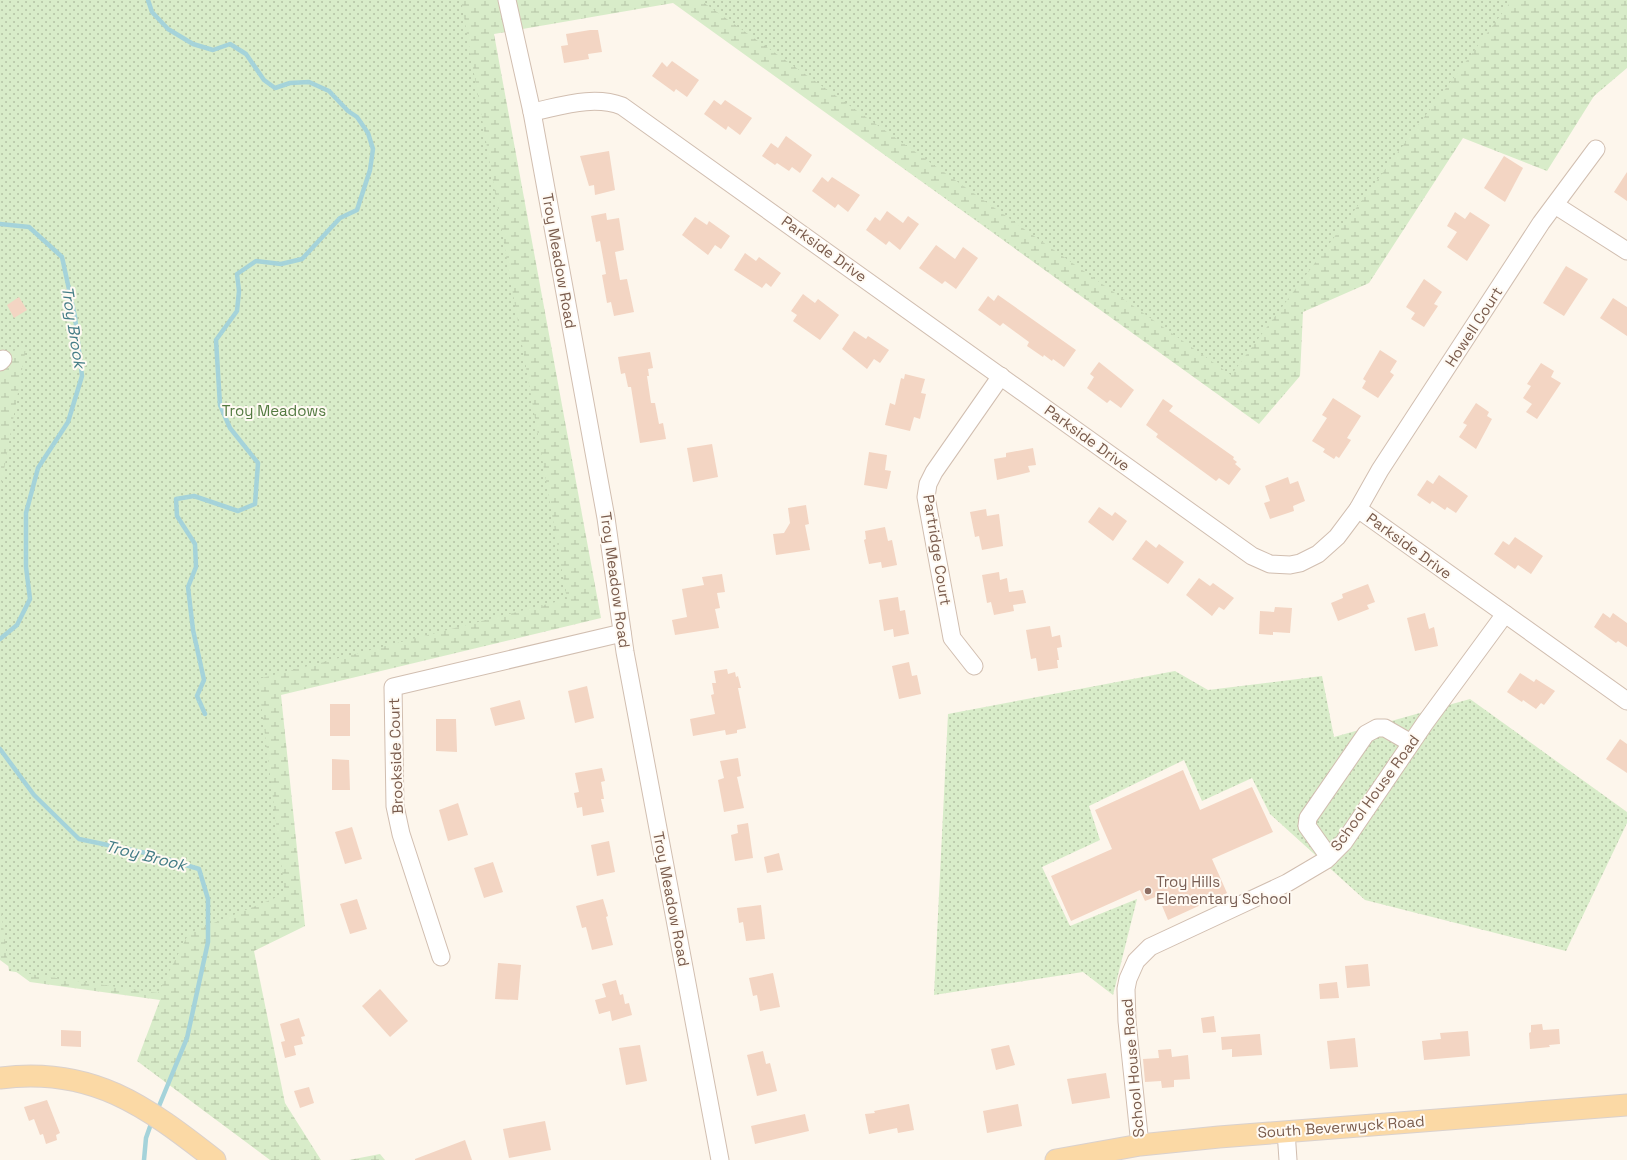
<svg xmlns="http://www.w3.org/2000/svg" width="1627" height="1160" font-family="'Space Grotesk',sans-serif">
<defs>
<pattern id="wetland-marsh" width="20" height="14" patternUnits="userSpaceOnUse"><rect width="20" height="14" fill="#d8ecc9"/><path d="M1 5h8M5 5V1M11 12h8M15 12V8" fill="none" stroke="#b4c2a5"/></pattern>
<pattern id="park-dots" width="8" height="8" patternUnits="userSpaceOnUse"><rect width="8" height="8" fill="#d8ecc9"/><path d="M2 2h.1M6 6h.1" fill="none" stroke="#b4c2a5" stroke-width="1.8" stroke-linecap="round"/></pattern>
</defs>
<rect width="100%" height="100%" fill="#fdf6ec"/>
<g fill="url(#wetland-marsh)">
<polygon points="0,0 1627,0 1627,68 1594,96 1547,171 1463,138 1369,283 1303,312 1300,376 1259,424 673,3 494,34 601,618 281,695 305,926 254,951 285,1103 321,1160 270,1160 137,1061 160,1000 30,982 0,960"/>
<polygon points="380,1154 385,1160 349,1160"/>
</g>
<g fill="url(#park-dots)">
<polygon points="0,0 461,0 567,599 258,679 285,894 189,933 158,993 9,971 0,903 0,492 26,348 0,354"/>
<polygon points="700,0 1512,0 1231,375"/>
<polygon points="1175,671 1208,690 1322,676 1334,737 1470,699 1627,812 1627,823 1566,951 1365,900 1270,814 1252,778 1202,801 1184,760 1089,806 1100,840 1042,867 1070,926 1137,899 1113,995 1083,972 934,995 948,714"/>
</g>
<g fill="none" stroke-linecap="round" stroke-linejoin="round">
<g stroke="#a5d3da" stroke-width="4.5">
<polyline points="148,0 152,12 168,29 193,44 213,50 230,44 246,54 264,80 275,88 290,83 309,82 329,91 348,111 357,117 368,133 373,149 370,170 357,210 340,218 302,259 281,264 256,261 237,274 239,291 237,311 216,340 220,405 230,428 258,463 255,504 238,511 194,496 176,499 177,516 195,544 196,567 188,587 193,630 204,680 197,696 205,714"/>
<polyline points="0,224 29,227 62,257 75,317 82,376 68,422 38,468 26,513 26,567 30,599 17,625 0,639"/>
<polyline points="0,749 34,795 79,839 146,853 199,869 208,899 208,942 187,1038 157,1111"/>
<polyline points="144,1160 146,1138 152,1121"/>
</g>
</g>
<g fill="#f3d5c3">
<polygon points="590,30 598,30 602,52 588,54 589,59 564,63 561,46 568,45 566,34"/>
<polygon points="672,61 699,80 687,97 676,89 674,92 652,76 662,62 667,67"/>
<polygon points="714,100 721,105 725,100 752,118 740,135 728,126 726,130 704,114"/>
<polygon points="786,136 812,155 800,173 792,167 789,171 777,163 775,165 762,156 771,143 778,148"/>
<polygon points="609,151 615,190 595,195 594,185 589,186 580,156"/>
<polygon points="1504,156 1523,168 1505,202 1484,188"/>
<polygon points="1627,172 1627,201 1614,192"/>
<polygon points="822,177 828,182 832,177 860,195 848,212 838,204 835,208 812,191"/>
<polygon points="887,211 903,223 908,216 919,224 900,250 889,241 886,245 866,230 875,217 880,221"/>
<polygon points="1455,212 1465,219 1470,212 1490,225 1467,261 1447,247 1457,232 1447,226"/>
<polygon points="606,213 607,220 619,218 624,250 615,252 620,280 627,279 634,312 614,316 611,302 607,303 602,275 606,274 600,241 596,242 591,216"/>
<polygon points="695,217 707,225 709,221 730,236 721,249 715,245 708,255 682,235"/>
<polygon points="936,245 955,259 963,247 978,258 956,289 945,281 942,284 919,268"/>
<polygon points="745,253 756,261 759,257 781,273 771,287 766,283 762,288 734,270"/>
<polygon points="1566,266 1588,279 1564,316 1543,303"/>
<polygon points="1424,279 1442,292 1434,304 1438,306 1424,327 1411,319 1415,313 1406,307"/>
<polygon points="803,294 815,303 818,299 839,315 820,340 793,321 797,315 791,311"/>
<polygon points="998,295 1076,350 1064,367 1053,359 1052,361 1044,355 1043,357 1027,346 1029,342 1003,323 1000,326 978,310 988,296 994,301"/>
<polygon points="19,297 27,310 14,318 7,305"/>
<polygon points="1613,298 1627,307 1627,336 1600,318"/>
<polygon points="854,331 866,339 868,336 889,350 880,363 874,359 867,369 842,349"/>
<polygon points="1380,350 1397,361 1390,372 1394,375 1378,398 1362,388 1366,381 1363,379"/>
<polygon points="650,352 653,368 648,369 649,376 647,376 651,403 655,403 659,424 663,423 666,439 640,443 631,387 628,387 625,373 621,374 618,357"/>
<polygon points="1099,362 1134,390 1121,408 1110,400 1107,403 1087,388 1094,377 1090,374"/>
<polygon points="1541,363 1554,371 1551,377 1561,383 1537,419 1526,412 1532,404 1523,398 1531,386 1527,384"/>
<polygon points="905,374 925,379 921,393 926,394 920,419 914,417 910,431 885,425 890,403 895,405 901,378 904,379"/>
<polygon points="1333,398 1361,416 1347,438 1351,440 1339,458 1336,456 1334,459 1323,452 1325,449 1312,441 1327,418 1322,415"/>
<polygon points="1163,399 1173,406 1169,411 1234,457 1233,459 1237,462 1235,464 1241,469 1229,485 1219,478 1216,481 1156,437 1158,434 1146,425"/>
<polygon points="1476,403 1489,412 1487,416 1492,419 1476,449 1459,437 1467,425 1463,423"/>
<polygon points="712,444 718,477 693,482 687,448"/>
<polygon points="1033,448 1036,465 1028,466 1030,472 997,480 994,459 1006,457 1006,453"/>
<polygon points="869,452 887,455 885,470 891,471 887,489 864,485"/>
<polygon points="1439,475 1468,496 1456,513 1447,507 1445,510 1432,501 1430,504 1417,495 1427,480 1433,484"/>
<polygon points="1288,477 1290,484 1298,481 1305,501 1293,506 1294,511 1270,519 1264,503 1270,501 1265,486"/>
<polygon points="806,505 809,524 805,525 810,550 776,555 773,534 784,533 790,523 788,508"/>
<polygon points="1099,507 1112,516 1115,512 1127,521 1113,541 1088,522"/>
<polygon points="986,509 987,516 999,514 1003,546 982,550 979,536 975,537 970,512"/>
<polygon points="885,527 888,541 892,540 897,565 882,568 881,562 869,564 864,540 866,539 865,531"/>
<polygon points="1515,537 1543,556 1531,574 1518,565 1515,569 1494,554 1503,541 1509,545"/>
<polygon points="1146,540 1156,548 1159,544 1184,562 1168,584 1132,559"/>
<polygon points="999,572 1000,580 1007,578 1009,592 1023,590 1026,603 1013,605 1014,611 994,615 991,602 987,603 982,575"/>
<polygon points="722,574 725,592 717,593 720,608 715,609 719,628 675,635 672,620 687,617 682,589 704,585 702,577"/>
<polygon points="1199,578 1210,586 1213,583 1234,598 1224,610 1219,607 1212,616 1186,595"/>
<polygon points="1368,584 1375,602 1367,605 1369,609 1338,621 1331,603 1343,598 1342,594"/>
<polygon points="898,597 900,611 905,610 909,634 894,637 893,629 884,631 879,600"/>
<polygon points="1275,607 1292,608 1290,633 1273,632 1273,635 1259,634 1260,611 1274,612"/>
<polygon points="1425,613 1429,629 1434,627 1438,646 1415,651 1407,618"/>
<polygon points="1603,613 1610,618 1613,613 1627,623 1627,647 1618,641 1616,643 1594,627"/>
<polygon points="1050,626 1052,637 1060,635 1062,647 1057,648 1059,660 1057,660 1058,668 1038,671 1036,658 1031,659 1026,630"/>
<polygon points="909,662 912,676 917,675 921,694 899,699 892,666"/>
<polygon points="727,669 728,674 735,672 736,677 738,676 741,688 738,688 746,728 737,730 737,733 726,735 725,730 693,736 690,719 715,714 711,695 714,694 712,683 716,683 714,671"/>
<polygon points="1520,673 1534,682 1536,679 1555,691 1544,705 1541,703 1536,709 1523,700 1522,702 1507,692"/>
<polygon points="587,686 594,718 575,723 568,691"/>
<polygon points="520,700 525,719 495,726 490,708"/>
<rect x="330" y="704" width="20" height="32"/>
<polygon points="436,719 456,719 457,752 436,751"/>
<polygon points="1620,739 1627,744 1627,773 1606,759"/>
<polygon points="738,758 741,776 737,777 744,808 724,812 718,780 724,778 720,761"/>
<polygon points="332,759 349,760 350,790 332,790"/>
<polygon points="602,768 605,781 601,782 604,799 601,799 604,812 583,816 582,807 577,808 574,793 579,792 575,773"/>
<polygon points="1183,770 1200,810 1252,787 1273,832 1212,859 1227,893 1168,920 1158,896 1145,901 1140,890 1071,921 1051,876 1112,849 1095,810"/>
<polygon points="458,803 468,835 448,841 439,810"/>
<polygon points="748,823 753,858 735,861 731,835 738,833 737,825"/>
<polygon points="352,827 362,859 345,864 335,832"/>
<polygon points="609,841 615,872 597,876 591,845"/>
<polygon points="779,853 783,870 767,873 764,857"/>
<polygon points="493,862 503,892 484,898 474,868"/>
<polygon points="357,899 367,929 350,934 340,904"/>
<polygon points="603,899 608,916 606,917 613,945 592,950 586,927 582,928 576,906"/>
<polygon points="761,905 765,939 746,941 743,922 739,923 737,908"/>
<polygon points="498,963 521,965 518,1000 495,999"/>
<polygon points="1368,964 1370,986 1347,988 1345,966"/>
<polygon points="773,973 780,1007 760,1011 757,995 753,996 749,978"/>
<polygon points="616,980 620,995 623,994 625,1004 629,1003 632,1015 612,1021 610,1011 599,1014 595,1000 606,997 602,984"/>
<polygon points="1337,982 1339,998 1320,999 1319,984"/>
<polygon points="380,989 408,1021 390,1037 362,1006"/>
<polygon points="1214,1016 1216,1032 1203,1033 1201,1018"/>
<polygon points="299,1018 305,1036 301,1037 303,1044 294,1046 296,1055 285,1058 281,1042 285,1041 280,1024"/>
<polygon points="1542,1024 1543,1030 1559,1029 1560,1044 1549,1045 1550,1047 1530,1049 1529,1033 1531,1032 1531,1025"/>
<polygon points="61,1030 81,1031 81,1047 61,1046"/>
<polygon points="1468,1031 1470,1056 1424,1060 1422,1041 1441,1039 1440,1033"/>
<polygon points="1260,1034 1262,1055 1232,1057 1232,1049 1222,1050 1221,1037"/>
<polygon points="1355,1038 1358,1067 1330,1069 1327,1041"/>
<polygon points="640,1045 647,1081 626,1085 619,1048"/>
<polygon points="1009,1045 1015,1065 996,1070 991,1049"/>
<polygon points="1171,1049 1172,1057 1188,1055 1190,1079 1174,1080 1174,1087 1162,1088 1161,1081 1145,1082 1143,1059 1159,1058 1158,1050"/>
<polygon points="763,1051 766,1064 770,1063 777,1091 757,1096 747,1055"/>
<polygon points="1106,1073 1110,1098 1072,1104 1067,1079"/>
<polygon points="309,1087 314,1103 300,1108 294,1091"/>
<polygon points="47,1100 60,1133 56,1135 57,1140 46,1144 43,1134 40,1135 34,1119 29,1121 24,1107"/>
<polygon points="909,1104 914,1130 898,1133 897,1128 869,1134 865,1114 875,1113 874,1111"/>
<polygon points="1018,1104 1022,1126 987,1133 983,1111"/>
<polygon points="805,1114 809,1131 755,1144 751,1126"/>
<polygon points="545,1121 551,1150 509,1158 503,1129"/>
<polygon points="465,1140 472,1160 415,1160 415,1159"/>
</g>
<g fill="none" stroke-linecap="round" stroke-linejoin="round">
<g stroke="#d1beb0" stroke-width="19">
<g id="minor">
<polyline points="507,0 532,112 606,518 625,652 720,1160"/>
<path d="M532,112C562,106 593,95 622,106L1252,556L1270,564L1290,565L1300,563L1318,554L1337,537L1358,509L1380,470L1541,223L1596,149"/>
<polyline points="1555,205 1627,251"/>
<polyline points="0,362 3,359"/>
<polyline points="1358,509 1627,701"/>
<polyline points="974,666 952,638 926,497 928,484 934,472 1001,376"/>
<polyline points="1329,857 1307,826 1308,818 1366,734 1377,728 1385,728 1411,743"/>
<polyline points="441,957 401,834 395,806 393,687 622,633"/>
<polyline points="1286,1131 1288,1160"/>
<polyline points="1140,1145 1127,1021 1126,989 1128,979 1136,961 1150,947 1287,883 1326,860 1344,842 1425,723 1505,614"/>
</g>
</g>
<g stroke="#dad1cd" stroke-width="23">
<g id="major">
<path d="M0,1078C92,1066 146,1106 215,1160"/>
<polyline points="1056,1160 1140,1145 1219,1137 1627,1105"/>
</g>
</g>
<use href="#minor" stroke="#fff" stroke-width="17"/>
<use href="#major" stroke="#fbd9a5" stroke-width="21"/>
</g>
<circle fill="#8d6e63" stroke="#fffaf3" stroke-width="1.5" cx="1148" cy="891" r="4"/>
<g text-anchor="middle" stroke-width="4" stroke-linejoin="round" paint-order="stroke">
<g font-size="15" fill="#7a5c4d" stroke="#fffaf3">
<text transform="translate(824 249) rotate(36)" y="5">Parkside Drive</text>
<text transform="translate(559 261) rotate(80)" y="5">Troy Meadow Road</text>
<text transform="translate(1474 327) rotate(-57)" y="5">Howell Court</text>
<text transform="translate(1087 438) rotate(36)" y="5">Parkside Drive</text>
<text transform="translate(1409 546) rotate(36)" y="5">Parkside Drive</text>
<text transform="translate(937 550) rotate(81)" y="5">Partridge Court</text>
<text transform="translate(615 580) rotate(82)" y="5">Troy Meadow Road</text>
<text transform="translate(396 756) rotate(-92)" y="5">Brookside Court</text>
<text transform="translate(1375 793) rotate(-54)" y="5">School House Road</text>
<text transform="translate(671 899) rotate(79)" y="5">Troy Meadow Road</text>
<text transform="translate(1133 1068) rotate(-95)" y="5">School House Road</text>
<text transform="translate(1341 1127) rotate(-4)" y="5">South Beverwyck Road</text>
</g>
<g font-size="15" fill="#537a41" stroke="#fffaf3">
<text x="274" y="416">Troy Meadows</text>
</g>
<g font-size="15" fill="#785e54" stroke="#fffaf3" text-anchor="start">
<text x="1156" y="887">Troy Hills<tspan x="1156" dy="17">Elementary School</tspan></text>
</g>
<g font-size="16" font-style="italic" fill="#437c86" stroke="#fffaf3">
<text transform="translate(74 327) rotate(81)" y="6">Troy Brook</text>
<text transform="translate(146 855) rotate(14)" y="6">Troy Brook</text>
</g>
</g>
</svg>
